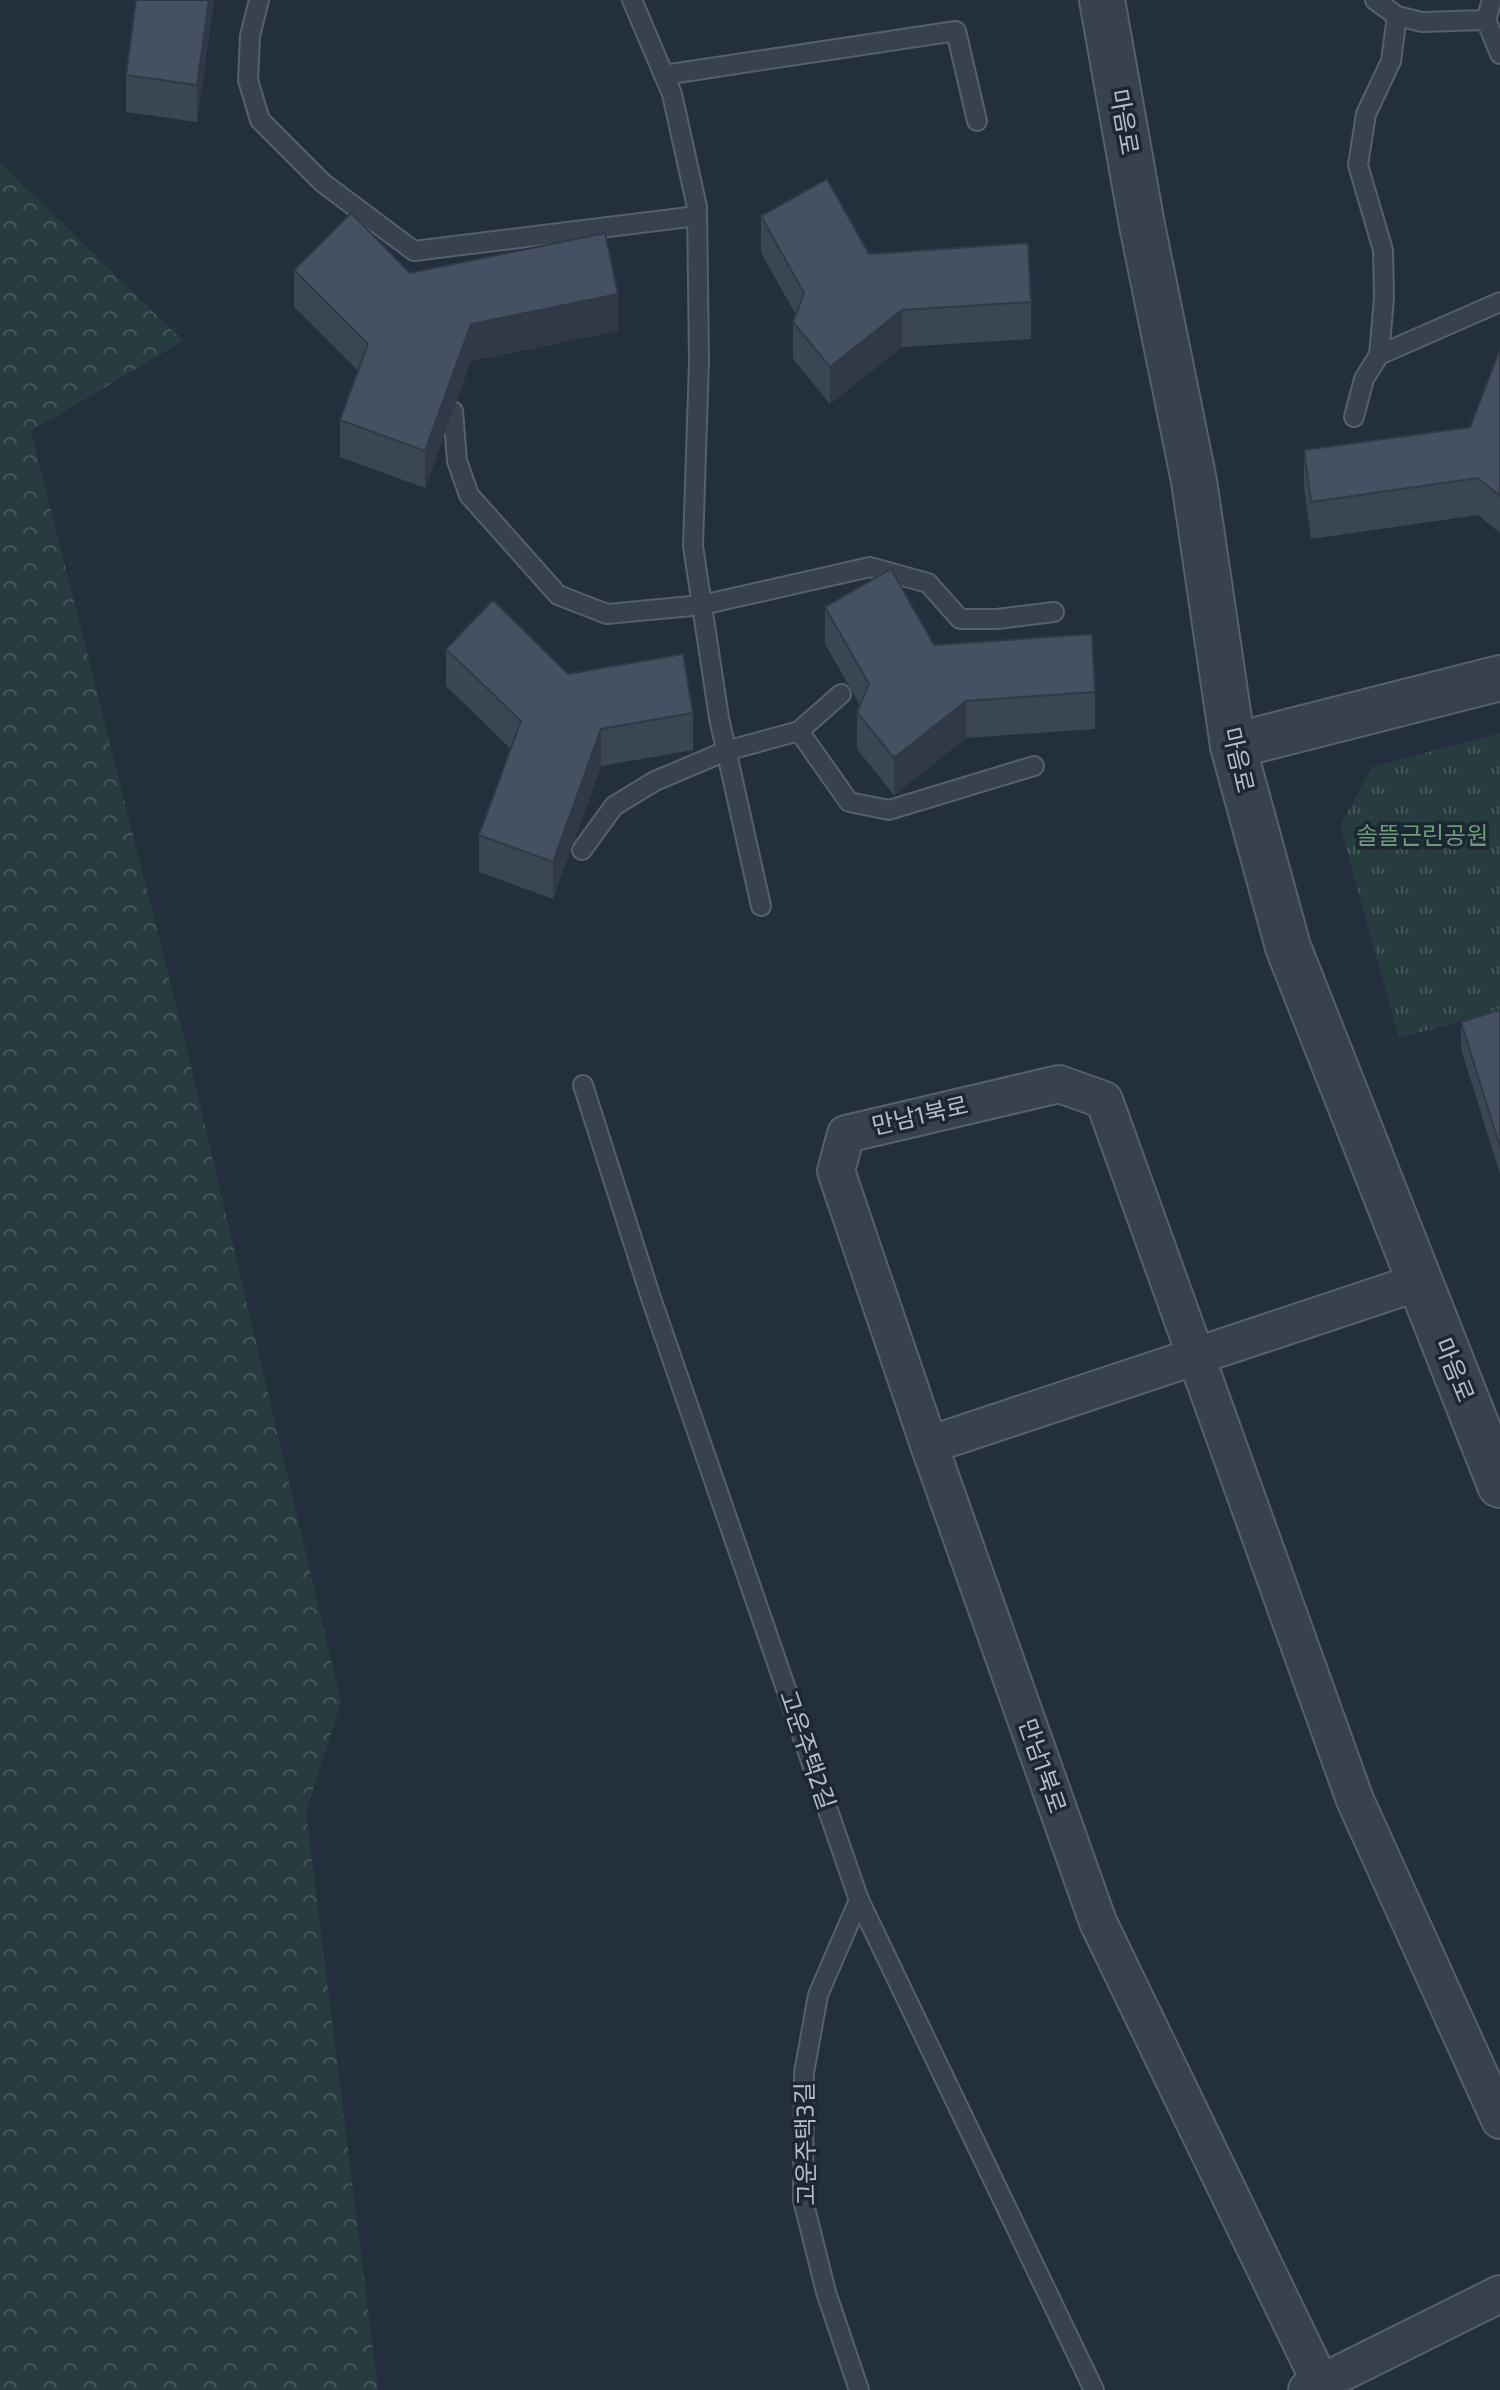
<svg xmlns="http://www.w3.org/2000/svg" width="1500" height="2390" font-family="'Exo 2','Noto Sans KR',sans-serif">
<defs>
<pattern id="forest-crowns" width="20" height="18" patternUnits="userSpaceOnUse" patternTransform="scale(2)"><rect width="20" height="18" fill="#263c3f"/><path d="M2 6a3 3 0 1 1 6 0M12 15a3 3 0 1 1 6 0" fill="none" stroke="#435659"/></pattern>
<pattern id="park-tufts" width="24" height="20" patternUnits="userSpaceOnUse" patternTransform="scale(2)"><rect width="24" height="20" fill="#263c3f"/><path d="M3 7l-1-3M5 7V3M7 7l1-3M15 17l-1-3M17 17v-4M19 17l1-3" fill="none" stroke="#435659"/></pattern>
</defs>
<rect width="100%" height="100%" fill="#242f3e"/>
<polygon fill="url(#forest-crowns)" points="0,162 183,341 31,431 183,1033 341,1702 306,1812 378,2390 0,2390"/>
<polygon fill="url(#park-tufts)" points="1500,733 1500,1011 1399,1038 1340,826 1372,767"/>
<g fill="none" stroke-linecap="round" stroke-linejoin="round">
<g stroke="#565f6c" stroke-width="22">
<g id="service">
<polyline points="259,0 250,36 248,80 260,120 323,183 414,251 697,216"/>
<polyline points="632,0 672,94 697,207 699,361 693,546 719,718 761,906"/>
<polyline points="1375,0 1397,16 1422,22 1486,20"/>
<polyline points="1492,0 1486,20 1500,54"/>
<polyline points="664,75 956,31 977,121"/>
<polyline points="1379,355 1384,298 1383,250 1358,165 1366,114 1391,61 1397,16"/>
<polyline points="453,411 457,461 469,495 558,595 607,614 702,605 870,567 928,583 960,619 997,619 1054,612"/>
<polyline points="1354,417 1364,379 1379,355 1500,302"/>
<polyline points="799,731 849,802 889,810 1034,766"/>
<polyline points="582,850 614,806 655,781 726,751 799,731 841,694"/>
<polyline points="583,1085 651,1298 859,1900 1094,2390"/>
<polyline points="859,1900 818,1995 804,2073 803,2200 826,2292 859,2390"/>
</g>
</g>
<g stroke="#565f6c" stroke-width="40">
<g id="minor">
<polyline points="929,1445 1419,1282"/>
<polyline points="1307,2390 1500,2294"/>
<polyline points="1324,2390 1098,1922 929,1445 836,1171 846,1134 1059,1084 1104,1100 1355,1800 1500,2120"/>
</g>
</g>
<g stroke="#565f6c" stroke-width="48">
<g id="tertiary">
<polyline points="1102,0 1142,225 1194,481 1233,746 1288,947 1500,1485"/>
<polyline points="1233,746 1500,678"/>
</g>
</g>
<use href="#service" stroke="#38414e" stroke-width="18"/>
<use href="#minor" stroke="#38414e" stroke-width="36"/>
<use href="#tertiary" stroke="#38414e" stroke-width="44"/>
</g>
<g fill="#3b4654">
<polygon points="136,0 214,0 197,122 126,112 126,75"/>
<polygon points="761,216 869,254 1031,302 1031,339 902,347 830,404 793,359 793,322 796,315 761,253"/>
<polygon points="294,270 410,273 618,331 471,361 425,488 340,457 340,420 358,371 294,307"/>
<polygon points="1500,349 1500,533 1478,515 1311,539 1304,487 1304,450 1470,427"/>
<polygon points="825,607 934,645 1095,692 1095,729 966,738 894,795 857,749 857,712 860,705 825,644"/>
<polygon points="446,649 568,674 693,713 693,750 601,766 553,899 479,872 479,835 511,749 446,686"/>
<polygon points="1500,1010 1500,1174 1461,1049 1461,1022"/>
</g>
<g fill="#303945">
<polygon points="209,0 214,0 197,122 197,85"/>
<polygon points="618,294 618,331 471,361 425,488 425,451 471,324"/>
<polygon points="902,310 902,347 830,404 830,367"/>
<polygon points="966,701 966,738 894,795 894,758"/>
<polygon points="601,729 601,766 553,899 553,862"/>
</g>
<g fill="#455162" stroke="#303945" stroke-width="2">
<polygon points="136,0 209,0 197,85 126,75"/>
<polygon points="827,179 869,254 1028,243 1031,302 902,310 830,367 793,322 804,293 761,216"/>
<polygon points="351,213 410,273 605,233 618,294 471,324 425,451 340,420 368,344 294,270"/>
<polygon points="1500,349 1500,496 1478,478 1311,502 1304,450 1470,427"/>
<polygon points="891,569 934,645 1092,634 1095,692 966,701 894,758 857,712 869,684 825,607"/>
<polygon points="493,600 568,674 683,654 693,713 601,729 553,862 479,835 521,721 446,649"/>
<polygon points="1500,1010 1500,1147 1461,1022"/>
</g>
<g text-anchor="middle" stroke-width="7" stroke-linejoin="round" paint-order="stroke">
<g font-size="24" fill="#b4bcc9" stroke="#1d2633">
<text transform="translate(1124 122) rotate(80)" y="8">마음로</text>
<text transform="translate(1238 760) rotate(77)" y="8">마음로</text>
<text transform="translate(920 1116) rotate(-13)" y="8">만남1북로</text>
<text transform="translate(1454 1370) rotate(68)" y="8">마음로</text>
<text transform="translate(807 1750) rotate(71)" y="8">고운주택2길</text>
<text transform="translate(1042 1766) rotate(71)" y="8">만남1북로</text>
<text transform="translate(806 2144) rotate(-91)" y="8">고운주택3길</text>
</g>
<g font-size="24" fill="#6b9a76" stroke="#1d2633">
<text x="1422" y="844">솔뜰근린공원</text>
</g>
</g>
</svg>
